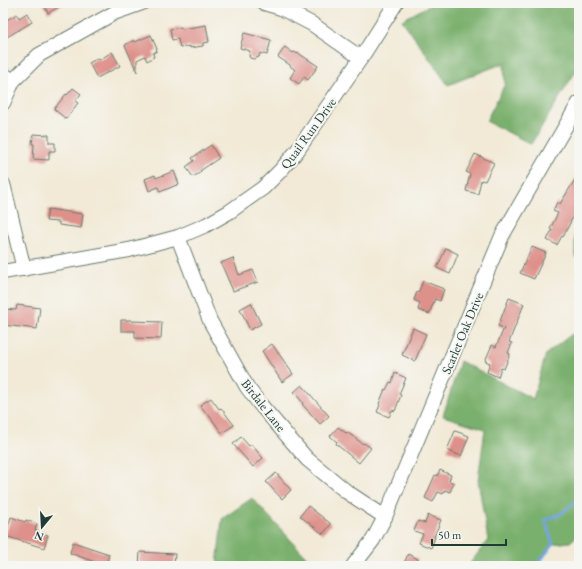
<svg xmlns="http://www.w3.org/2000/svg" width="582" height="569" font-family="'EB Garamond',serif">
<rect width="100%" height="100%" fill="#f6f6f2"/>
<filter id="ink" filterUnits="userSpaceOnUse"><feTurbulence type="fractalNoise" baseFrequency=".025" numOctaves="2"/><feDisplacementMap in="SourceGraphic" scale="8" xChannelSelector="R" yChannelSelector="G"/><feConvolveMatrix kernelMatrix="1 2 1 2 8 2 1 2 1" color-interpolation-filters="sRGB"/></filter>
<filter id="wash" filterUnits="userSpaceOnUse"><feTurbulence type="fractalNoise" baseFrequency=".012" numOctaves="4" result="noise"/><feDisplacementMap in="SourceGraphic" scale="16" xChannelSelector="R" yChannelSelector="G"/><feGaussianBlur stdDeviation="0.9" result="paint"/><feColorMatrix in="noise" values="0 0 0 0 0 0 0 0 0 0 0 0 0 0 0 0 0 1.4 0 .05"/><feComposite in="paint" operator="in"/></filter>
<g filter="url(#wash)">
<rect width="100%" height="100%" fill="#f2ead7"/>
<g fill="#7ab06d" stroke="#4c7650">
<polygon points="434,3 579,3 579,66 531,144 486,121 505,84 504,63 448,85 402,20"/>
<polygon points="579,224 579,261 575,255 575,230"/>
<polygon points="572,334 579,340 579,534 570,542 553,544 536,566 468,566 488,540 478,480 485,429 443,416 460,361 533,399 546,354"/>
<polygon points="252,498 312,563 319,566 217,566 222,519"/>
</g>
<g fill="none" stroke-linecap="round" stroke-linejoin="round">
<polyline stroke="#75a5df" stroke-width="3" points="536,566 553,544 545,520 561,514 579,498"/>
</g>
<g id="blocks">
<g fill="#de908a">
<polygon points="43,3 66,3 48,13"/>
<polygon points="27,13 32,22 7,37 3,29 3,22 17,14 19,18"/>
<polygon points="206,25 209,42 203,43 203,46 190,48 190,46 180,48 178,39 172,40 170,29 181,27 182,29"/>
<polygon points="244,33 271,40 267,55 260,53 259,57 254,59 250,58 249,56 250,51 240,48"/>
<polygon points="151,35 157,49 156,50 157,51 153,53 154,57 147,61 145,56 137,60 137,72 125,45 134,40 135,42"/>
<polygon points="285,47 293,53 294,52 298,54 298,53 318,66 308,80 304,77 299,84 290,78 295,70 290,66 290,65 278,57"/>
<polygon points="112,52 120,66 97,78 89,63 98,58 99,60"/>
<polygon points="73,88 81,94 75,101 78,103 66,119 54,109 66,94 67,95"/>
<polygon points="33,134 49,135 49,143 55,143 55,151 49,151 49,160 33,159 34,144 32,144"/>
<polygon points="211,145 219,158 200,171 201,172 193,177 186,167 194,161 192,158"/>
<polygon points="475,154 494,163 485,181 481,180 478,194 466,191 470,174 466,172"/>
<polygon points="174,171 179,184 160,192 158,187 149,191 145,179 155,175 156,178"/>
<polygon points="579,173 579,205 563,237 562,236 557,245 547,240 552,230 550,229 558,213 553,211 557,202 560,204"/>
<polygon points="48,209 83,214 81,228 59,225 59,222 46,221"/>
<polygon points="532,247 546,253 534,279 520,273"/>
<polygon points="446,248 458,254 450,274 437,268"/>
<polygon points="233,258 239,275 253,270 258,282 233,291 221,263"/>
<polygon points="423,281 444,289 440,301 435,299 429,314 418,310 420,303 414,300 417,292 418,293"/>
<polygon points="509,298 524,304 509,342 512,343 508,353 510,354 504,369 501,368 498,377 487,372 490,363 485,361 492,345 496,347 504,328 498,326"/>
<polygon points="251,303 261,324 250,330 240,309"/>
<polygon points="17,305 40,308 37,329 3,325 5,309 16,310"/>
<polygon points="121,320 131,320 131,321 162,322 161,339 135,338 135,331 121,331"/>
<polygon points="413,328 426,334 415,361 402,355"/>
<polygon points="272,344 293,374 282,382 262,351"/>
<polygon points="395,373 406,378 399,394 401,395 395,411 392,410 389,417 377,412 380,405 379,404 385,389 386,390 390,382 392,383"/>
<polygon points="302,385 329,416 320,424 302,404 303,403 294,392"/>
<polygon points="211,398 219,409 221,408 234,425 222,433 208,414 207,414 200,405"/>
<polygon points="338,427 346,433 347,432 363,444 364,443 371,448 359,463 336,444 337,442 330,436"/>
<polygon points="455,431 469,436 461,456 447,450"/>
<polygon points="241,437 249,446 251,444 263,458 253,467 233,444"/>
<polygon points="440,470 451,475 449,481 454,483 450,492 445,490 443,494 438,492 433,502 425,498 435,475 437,476"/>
<polygon points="276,473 291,490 282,499 266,482"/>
<polygon points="308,506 331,524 323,534 300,516"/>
<polygon points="428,515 441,520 434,537 435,537 431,548 419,543 423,534 414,531 418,521 425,523"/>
<polygon points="11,517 25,522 26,520 37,524 35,530 48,535 44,548 5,536"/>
<polygon points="73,542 109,554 106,566 70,553"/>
<polygon points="140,552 175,554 174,566 139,565"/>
<polygon points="408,554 418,559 415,566 403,566"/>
</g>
</g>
</g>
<g filter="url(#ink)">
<use href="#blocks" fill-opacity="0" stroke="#697a6d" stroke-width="1"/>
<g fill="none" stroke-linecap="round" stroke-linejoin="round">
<g stroke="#697a6d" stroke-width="16">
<g id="minor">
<polyline points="264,3 281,8 312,24 361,58"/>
<polyline points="3,74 13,81"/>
<polyline points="3,103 13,81 39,55 114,13 142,3"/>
<polyline points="3,184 24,269"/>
<polyline points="178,237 210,321 247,387 259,403 307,459 347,492 385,517"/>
<polyline points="3,272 129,250 178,237 206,225 229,212 263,188 280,171 297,151 361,58 396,3"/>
<polyline points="353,566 373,540 385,517 502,236 579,103"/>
</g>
</g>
<use href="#minor" stroke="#fff" stroke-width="14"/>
</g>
</g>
<g text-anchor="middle" stroke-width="4" stroke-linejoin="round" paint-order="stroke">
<g font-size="13" fill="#1f3d34" stroke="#f6f6f2">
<text transform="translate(308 133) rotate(-54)" y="5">Quail Run Drive</text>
<text transform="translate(462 333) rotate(-67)" y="5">Scarlet Oak Drive</text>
<text transform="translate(264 405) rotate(52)" y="5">Birdale Lane</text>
</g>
</g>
<rect width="582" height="569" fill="none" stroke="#f6f6f2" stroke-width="16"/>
<g transform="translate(42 527) rotate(198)" stroke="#f6f6f2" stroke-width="3" paint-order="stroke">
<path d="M0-3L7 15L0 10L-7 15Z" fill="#1f3d34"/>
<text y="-6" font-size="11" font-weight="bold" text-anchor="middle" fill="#1f3d34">N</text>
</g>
<path d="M432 539v6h74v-6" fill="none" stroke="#1f3d34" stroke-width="2"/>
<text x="438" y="539" font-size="12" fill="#1f3d34" stroke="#f6f6f2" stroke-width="3" paint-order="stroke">50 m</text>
</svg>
